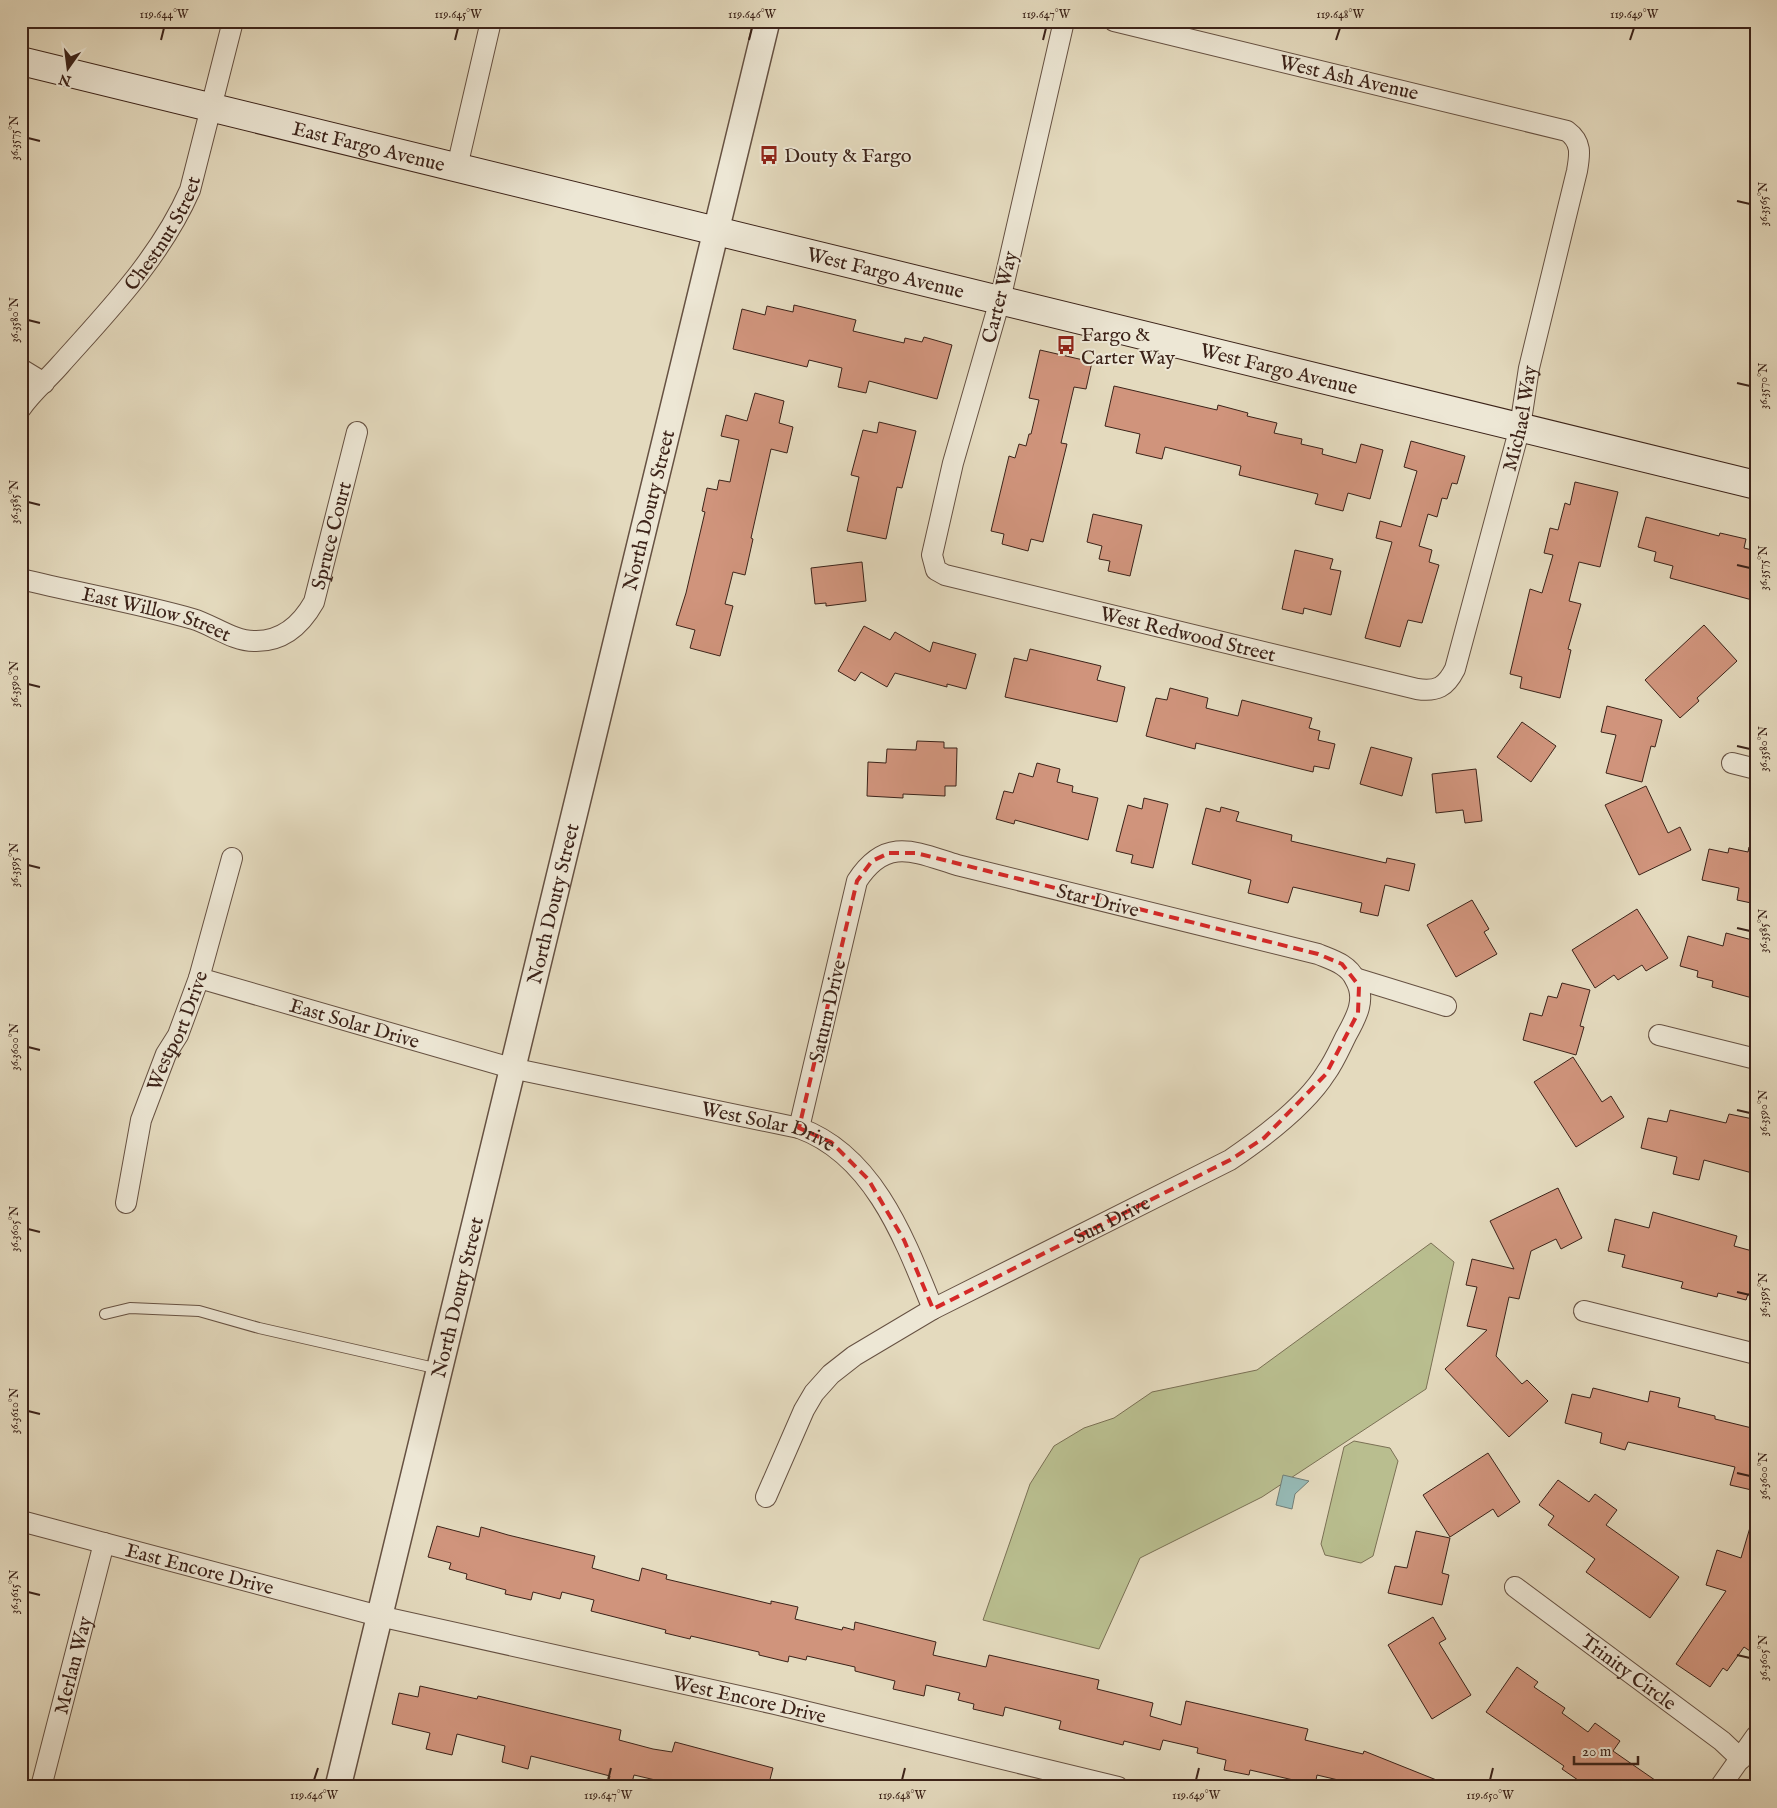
<svg xmlns="http://www.w3.org/2000/svg" width="1777" height="1808" font-family="'IM FELL English',serif">
<rect width="100%" height="100%" fill="#e4dabe"/>
<filter id="stains"><feTurbulence type="fractalNoise" baseFrequency=".004" numOctaves="4"/><feColorMatrix values="0 0 0 0 .2 0 0 0 0 .09 0 0 0 0 .02 0 0 0 .5 -.17"/></filter>
<radialGradient id="worn" r=".72"><stop offset=".6" stop-color="#630" stop-opacity="0"/><stop offset="1" stop-color="#630" stop-opacity=".3"/></radialGradient>
<g fill="#b9be8f" stroke="#7a7054">
<polygon points="1431,1243 1454,1262 1426,1389 1262,1497 1140,1558 1099,1649 983,1620 1030,1484 1054,1446 1084,1428 1114,1418 1152,1392 1257,1370"/>
<polygon points="1354,1441 1390,1448 1398,1461 1373,1556 1361,1563 1325,1555 1321,1544 1344,1447"/>
</g>
<polygon fill="#96bab6" stroke="#727e77" points="1283,1475 1309,1481 1295,1494 1292,1509 1276,1505"/>
<g fill="#d0947c" stroke="#3c2319">
<polygon points="794,305 856,320 853,331 904,343 905,338 922,342 924,337 952,345 937,399 869,381 866,393 838,387 842,368 809,360 807,367 733,349 742,309 765,315 767,306 793,312"/>
<polygon points="1040,350 1092,362 1086,389 1074,387 1061,443 1067,444 1043,542 1031,539 1028,551 1002,544 1004,534 991,531 1009,456 1015,458 1019,444 1026,446 1029,434 1031,434 1039,400 1029,398"/>
<polygon points="1114,386 1217,410 1218,405 1248,413 1247,416 1277,423 1274,433 1302,439 1301,444 1323,449 1322,454 1356,463 1361,444 1383,450 1370,499 1348,493 1343,511 1315,504 1318,494 1239,475 1241,466 1165,447 1162,459 1136,453 1140,434 1105,426"/>
<polygon points="755,393 784,401 779,423 793,427 787,453 771,449 751,538 753,539 745,575 733,572 725,604 733,606 720,656 690,648 695,630 676,625 686,593 705,512 702,511 707,488 717,490 719,480 730,482 739,440 721,436 726,415 747,421"/>
<polygon points="879,422 916,431 902,488 897,487 886,539 847,531 859,477 851,475 863,430 877,433"/>
<polygon points="1411,441 1465,456 1457,484 1452,483 1447,499 1442,498 1437,517 1428,514 1419,546 1432,550 1429,562 1439,565 1422,623 1408,620 1400,647 1365,638 1392,542 1376,538 1380,521 1401,527 1417,471 1404,467"/>
<polygon points="1575,482 1618,492 1600,567 1579,562 1569,601 1581,604 1568,649 1571,650 1560,698 1520,688 1522,677 1510,674 1530,589 1542,593 1553,555 1544,553 1550,528 1558,530 1565,503 1570,505"/>
<polygon points="1093,514 1142,525 1130,576 1108,571 1110,561 1099,559 1102,546 1087,542"/>
<polygon points="1646,517 1719,536 1720,533 1746,539 1744,548 1756,551 1756,601 1670,578 1673,566 1654,561 1656,552 1638,547"/>
<polygon points="1295,550 1333,559 1330,569 1341,571 1331,615 1304,608 1303,614 1282,609"/>
<polygon points="862,562 866,601 826,606 826,603 815,604 811,568"/>
<polygon points="1704,625 1737,661 1697,698 1699,701 1680,718 1645,680"/>
<polygon points="864,626 890,640 895,632 930,652 933,642 976,654 966,689 947,684 947,687 895,673 887,687 861,672 855,681 838,671"/>
<polygon points="1030,649 1101,666 1097,680 1125,687 1117,722 1005,697 1014,658 1027,661"/>
<polygon points="1170,688 1208,698 1206,708 1238,716 1242,700 1312,718 1309,728 1320,731 1318,740 1335,744 1329,769 1314,766 1313,772 1196,743 1195,749 1146,736 1156,698 1167,700"/>
<polygon points="1607,706 1662,720 1655,747 1651,746 1642,782 1606,773 1616,735 1601,732"/>
<polygon points="1522,722 1556,746 1531,782 1497,757"/>
<polygon points="917,741 944,742 944,748 957,748 956,786 945,786 945,796 903,794 903,798 867,796 868,762 886,763 887,749 916,750"/>
<polygon points="1371,747 1412,758 1402,796 1360,784"/>
<polygon points="1037,763 1060,769 1057,782 1073,786 1072,792 1098,798 1088,840 1015,820 1014,824 996,819 1004,791 1013,793 1019,773 1033,777"/>
<polygon points="1476,769 1482,821 1465,823 1463,810 1436,813 1432,774"/>
<polygon points="1646,786 1668,833 1680,827 1691,850 1639,875 1605,805"/>
<polygon points="1144,798 1168,804 1153,868 1131,863 1133,855 1116,851 1128,805 1142,809"/>
<polygon points="1221,807 1239,812 1236,821 1292,835 1291,841 1386,863 1387,858 1415,864 1409,891 1385,885 1378,916 1360,912 1362,903 1293,887 1288,903 1248,893 1251,880 1192,864 1206,808 1220,812"/>
<polygon points="1749,847 1756,848 1756,904 1737,900 1739,888 1702,880 1709,849 1728,853 1729,848 1748,852"/>
<polygon points="1472,900 1489,929 1484,932 1497,954 1456,977 1427,925"/>
<polygon points="1637,909 1668,958 1646,971 1642,965 1618,980 1614,975 1595,988 1572,950"/>
<polygon points="1726,933 1756,941 1756,999 1712,987 1713,981 1697,977 1698,971 1680,966 1688,936 1723,946"/>
<polygon points="1562,983 1590,990 1580,1026 1584,1027 1576,1055 1523,1040 1530,1013 1542,1016 1548,996 1557,998"/>
<polygon points="1573,1057 1602,1102 1611,1096 1624,1117 1576,1147 1534,1082"/>
<polygon points="1670,1110 1726,1123 1729,1114 1753,1119 1751,1126 1756,1127 1756,1174 1704,1160 1699,1180 1673,1174 1677,1157 1641,1148 1648,1118 1667,1122"/>
<polygon points="1558,1188 1582,1238 1561,1249 1556,1239 1531,1251 1519,1299 1509,1297 1496,1356 1522,1384 1527,1380 1548,1401 1509,1437 1445,1369 1487,1330 1467,1326 1477,1287 1466,1285 1472,1259 1514,1269 1490,1221"/>
<polygon points="1653,1212 1737,1236 1734,1246 1756,1252 1756,1296 1748,1294 1746,1300 1718,1293 1717,1297 1681,1288 1683,1282 1622,1267 1625,1255 1608,1251 1615,1219 1649,1228"/>
<polygon points="1593,1388 1648,1402 1650,1391 1680,1398 1678,1407 1715,1416 1715,1419 1756,1429 1756,1491 1730,1485 1735,1467 1628,1442 1625,1450 1600,1443 1602,1433 1565,1423 1572,1394 1590,1398"/>
<polygon points="1488,1453 1520,1502 1498,1517 1493,1509 1450,1537 1423,1495"/>
<polygon points="1558,1480 1589,1502 1595,1494 1617,1510 1606,1525 1679,1577 1650,1618 1586,1572 1595,1559 1548,1525 1554,1516 1539,1505"/>
<polygon points="1751,1524 1756,1524 1756,1655 1744,1647 1727,1671 1723,1668 1710,1687 1676,1664 1726,1591 1706,1585 1717,1550 1741,1558"/>
<polygon points="437,1526 479,1537 481,1527 508,1535 595,1556 592,1568 639,1581 642,1568 667,1575 666,1579 771,1604 771,1601 798,1607 795,1619 842,1630 843,1627 854,1630 855,1622 936,1642 933,1655 986,1667 989,1655 1099,1680 1097,1689 1153,1703 1150,1716 1181,1725 1186,1701 1308,1729 1305,1740 1363,1754 1364,1751 1454,1787 1350,1787 1351,1783 1317,1775 1315,1785 1250,1770 1249,1775 1224,1770 1226,1760 1197,1753 1198,1748 1163,1740 1160,1750 1124,1741 1123,1745 1059,1729 1061,1721 1005,1707 1003,1716 973,1709 974,1704 958,1700 960,1693 926,1685 924,1696 893,1689 895,1681 855,1671 855,1667 807,1656 806,1660 789,1656 788,1662 759,1655 759,1652 691,1636 690,1639 665,1633 666,1630 591,1611 594,1600 562,1592 560,1599 533,1592 531,1600 505,1594 506,1590 466,1579 467,1574 449,1569 451,1563 428,1557"/>
<polygon points="1416,1531 1450,1538 1442,1573 1449,1575 1442,1605 1388,1593 1395,1566 1407,1568"/>
<polygon points="1433,1617 1446,1639 1439,1643 1471,1695 1432,1719 1388,1645"/>
<polygon points="1517,1667 1538,1682 1534,1687 1565,1708 1562,1713 1588,1732 1595,1723 1620,1741 1613,1751 1665,1787 1588,1787 1562,1769 1564,1766 1486,1712"/>
<polygon points="420,1686 477,1699 478,1696 621,1730 619,1740 653,1749 672,1752 675,1742 773,1768 768,1787 685,1787 634,1775 631,1786 609,1780 610,1776 531,1756 528,1769 502,1762 505,1746 457,1734 452,1755 426,1749 430,1733 392,1724 399,1693 418,1697"/>
</g>
<g fill="none" stroke-linecap="round" stroke-linejoin="round">
<g stroke="#665142" stroke-width="12">
<polyline id="service" points="105,1314 130,1308 199,1311 259,1328 439,1369"/>
</g>
<g stroke="#665142" stroke-width="22">
<g id="minor">
<path id="s1" d="M1064,21L1000,300L953,463L932,555L936,570L945,575L1417,689C1437,692 1446,687 1455,669L1520,427L1529,368L1577,171C1580,154 1582,142 1567,131L1114,21"/>
<polyline points="457,167 491,21"/>
<polyline points="21,369 44,383"/>
<path id="s2" d="M21,408C32,392 48,379 60,365C109,310 160,258 190,190L233,21"/>
<path id="s3" d="M21,579C78,593 137,603 193,619C213,625 233,641 254,641C282,642 301,625 314,602L357,432"/>
<polyline points="1732,763 1756,769"/>
<path id="s4" d="M199,978L511,1068L799,1128C874,1155 905,1240 933,1309"/>
<polyline points="1355,978 1446,1006"/>
<polyline points="1659,1035 1756,1059"/>
<path id="s5" d="M126,1203L141,1120L166,1054L178,1035L199,978L232,858"/>
<polyline points="1584,1311 1756,1354"/>
<path id="s6" d="M766,1497L804,1410L814,1393L831,1374L854,1356L933,1309L1230,1160C1261,1139 1306,1105 1326,1073C1334,1062 1340,1048 1346,1036C1356,1018 1367,999 1355,979C1348,964 1332,960 1318,954L957,865C915,852 886,836 857,881L799,1128"/>
<path id="s7" d="M21,1521L379,1616L775,1704L1118,1787"/>
<path id="s8" d="M1515,1587L1722,1741L1741,1759"/>
<path id="s9" d="M41,1787L104,1543"/>
<polyline points="1720,1787 1756,1736"/>
</g>
</g>
<g stroke="#665142" stroke-width="28">
<g id="tertiary">
<path id="s10" d="M338,1787L767,21"/>
</g>
</g>
<g stroke="#3c2319" stroke-width="30">
<g id="secondary">
<path id="s11" d="M21,61L1756,485"/>
</g>
</g>
<use href="#service" stroke="#ede7d5" stroke-width="10"/>
<use href="#minor" stroke="#ede7d5" stroke-width="20"/>
<use href="#tertiary" stroke="#ede7d5" stroke-width="25"/>
<use href="#secondary" stroke="#ede7d5" stroke-width="28"/>
</g>
<path fill="none" stroke="#d62828" stroke-width="4" stroke-dasharray="10 6" stroke-linejoin="round" d="M889,853H916L1318,954L1342,964L1359,986L1358,1013L1326,1074L1264,1138L1230,1160L933,1309L904,1240L868,1179L831,1142L799,1128L857,881L872,861Z"/>
<path fill="none" stroke="#3c2319" stroke-width="2" d="M161,40L164,28M455,40L458,28M749,40L752,28M1043,40L1046,28M1336,40L1340,28M1630,40L1634,28M28,138L40,141M1737,201L1750,204M28,320L40,323M1737,383L1750,386M28,502L40,505M1737,565L1750,568M28,684L40,687M1737,746L1750,749M28,865L40,868M1737,928L1750,931M28,1047L40,1050M1737,1110L1750,1113M28,1229L40,1232M1737,1292L1750,1295M28,1411L40,1414M1737,1473L1750,1476M28,1592L40,1595M1737,1655L1750,1658M314,1780L318,1768M608,1780L611,1768M902,1780L905,1768M1196,1780L1199,1768M1490,1780L1493,1768"/>
<defs>
<g id="bus-bare" transform="scale(1.5)"><path d="M-5-6H5V4H4V6H2V4H-2V6H-4V4H-5ZM-3.5-4V0h7V-4ZM-3.5 1.2v1.5H-2V1.2ZM2 1.2v1.5H3.5V1.2Z" fill="#8f2418" stroke="#ede7d5" stroke-width="2.5" paint-order="stroke"/></g>
</defs>
<g fill-rule="evenodd">
<use href="#bus-bare" x="769" y="155"/>
<use href="#bus-bare" x="1066" y="345"/>
</g>
<g text-anchor="middle" stroke-width="4" stroke-linejoin="round" paint-order="stroke">
<g font-size="20" fill="#3c2319" stroke="#ede7d5">
<text transform="translate(1349 77) rotate(13)" y="7">West Ash Avenue</text>
<text dy="7" stroke="none"><textPath href="#s11" startOffset="358">East Fargo Avenue</textPath></text>
<text dy="7" stroke="none"><textPath href="#s2" startOffset="226">Chestnut Street</textPath></text>
<text dy="7" stroke="none"><textPath href="#s11" startOffset="890">West Fargo Avenue</textPath></text>
<text transform="translate(999 297) rotate(-76)" y="7">Carter Way</text>
<text dy="7" stroke="none"><textPath href="#s11" startOffset="1295">West Fargo Avenue</textPath></text>
<text dy="7" stroke="none"><textPath href="#s1" startOffset="1368">Michael Way</textPath></text>
<text dy="7" stroke="none"><textPath href="#s10" startOffset="1314">North Douty Street</textPath></text>
<text dy="7" stroke="none"><textPath href="#s3" startOffset="386">Spruce Court</textPath></text>
<text dy="7" stroke="none"><textPath href="#s3" startOffset="140">East Willow Street</textPath></text>
<text dy="7" stroke="none"><textPath href="#s1" startOffset="826">West Redwood Street</textPath></text>
<text transform="translate(1098 900) rotate(14)" y="7">Star Drive</text>
<text dy="7" stroke="none"><textPath href="#s10" startOffset="909">North Douty Street</textPath></text>
<text transform="translate(827 1011) rotate(-77)" y="7">Saturn Drive</text>
<text dy="7" stroke="none"><textPath href="#s4" startOffset="162">East Solar Drive</textPath></text>
<text dy="7" stroke="none"><textPath href="#s5" startOffset="181">Westport Drive</textPath></text>
<text dy="7" stroke="none"><textPath href="#s4" startOffset="589">West Solar Drive</textPath></text>
<text dy="7" stroke="none"><textPath href="#s6" startOffset="461">Sun Drive</textPath></text>
<text dy="7" stroke="none"><textPath href="#s10" startOffset="504">North Douty Street</textPath></text>
<text dy="7" stroke="none"><textPath href="#s7" startOffset="185">East Encore Drive</textPath></text>
<text dy="7" stroke="none"><textPath href="#s9" startOffset="126">Merlan Way</textPath></text>
<text dy="7" stroke="none"><textPath href="#s8" startOffset="142">Trinity Circle</textPath></text>
<text dy="7" stroke="none"><textPath href="#s7" startOffset="750">West Encore Drive</textPath></text>
</g>
<g font-size="20" fill="#3c2319" stroke="#ede7d5" text-anchor="start">
<text x="784" y="162">Douty &amp; Fargo</text>
<text x="1081" y="341">Fargo &amp;<tspan x="1081" dy="23">Carter Way</tspan></text>
</g>
</g>
<rect width="1777" height="1808" fill="none" stroke="#e4dabe" stroke-width="55"/>
<g transform="translate(68 68) rotate(194)" stroke="#ede7d5" stroke-width="4" paint-order="stroke">
<path d="M0-4L9 19L0 12L-9 19Z" fill="#3c2319"/>
<text y="-8" font-size="14" font-weight="bold" text-anchor="middle" fill="#3c2319">N</text>
</g>
<path d="M1574 1756v8h64v-8" fill="none" stroke="#3c2319" stroke-width="2.5"/>
<text x="1582" y="1756" font-size="15" fill="#3c2319" stroke="#ede7d5" stroke-width="4" paint-order="stroke">20 m</text>
<rect x="28" y="28" width="1722" height="1752" fill="none" stroke="#3c2319" stroke-width="2"/>
<g font-size="12" text-anchor="middle" fill="#3c2319">
<text x="164" y="18">119.644°W</text>
<text x="458" y="18">119.645°W</text>
<text x="752" y="18">119.646°W</text>
<text x="1046" y="18">119.647°W</text>
<text x="1340" y="18">119.648°W</text>
<text x="1634" y="18">119.649°W</text>
<text transform="translate(14 138) rotate(-90)" y="4">36.3575°N</text>
<text transform="translate(1763 204) rotate(-90)" y="4">36.3565°N</text>
<text transform="translate(14 320) rotate(-90)" y="4">36.3580°N</text>
<text transform="translate(1763 386) rotate(-90)" y="4">36.3570°N</text>
<text transform="translate(14 502) rotate(-90)" y="4">36.3585°N</text>
<text transform="translate(1763 568) rotate(-90)" y="4">36.3575°N</text>
<text transform="translate(14 684) rotate(-90)" y="4">36.3590°N</text>
<text transform="translate(1763 749) rotate(-90)" y="4">36.3580°N</text>
<text transform="translate(14 865) rotate(-90)" y="4">36.3595°N</text>
<text transform="translate(1763 931) rotate(-90)" y="4">36.3585°N</text>
<text transform="translate(14 1047) rotate(-90)" y="4">36.3600°N</text>
<text transform="translate(1763 1113) rotate(-90)" y="4">36.3590°N</text>
<text transform="translate(14 1229) rotate(-90)" y="4">36.3605°N</text>
<text transform="translate(1763 1295) rotate(-90)" y="4">36.3595°N</text>
<text transform="translate(14 1411) rotate(-90)" y="4">36.3610°N</text>
<text transform="translate(1763 1476) rotate(-90)" y="4">36.3600°N</text>
<text transform="translate(14 1592) rotate(-90)" y="4">36.3615°N</text>
<text transform="translate(1763 1658) rotate(-90)" y="4">36.3605°N</text>
<text x="314" y="1799">119.646°W</text>
<text x="608" y="1799">119.647°W</text>
<text x="902" y="1799">119.648°W</text>
<text x="1196" y="1799">119.649°W</text>
<text x="1490" y="1799">119.650°W</text>
</g>
<rect width="100%" height="100%" filter="url(#stains)"/>
<rect width="100%" height="100%" fill="url(#worn)"/>
</svg>
